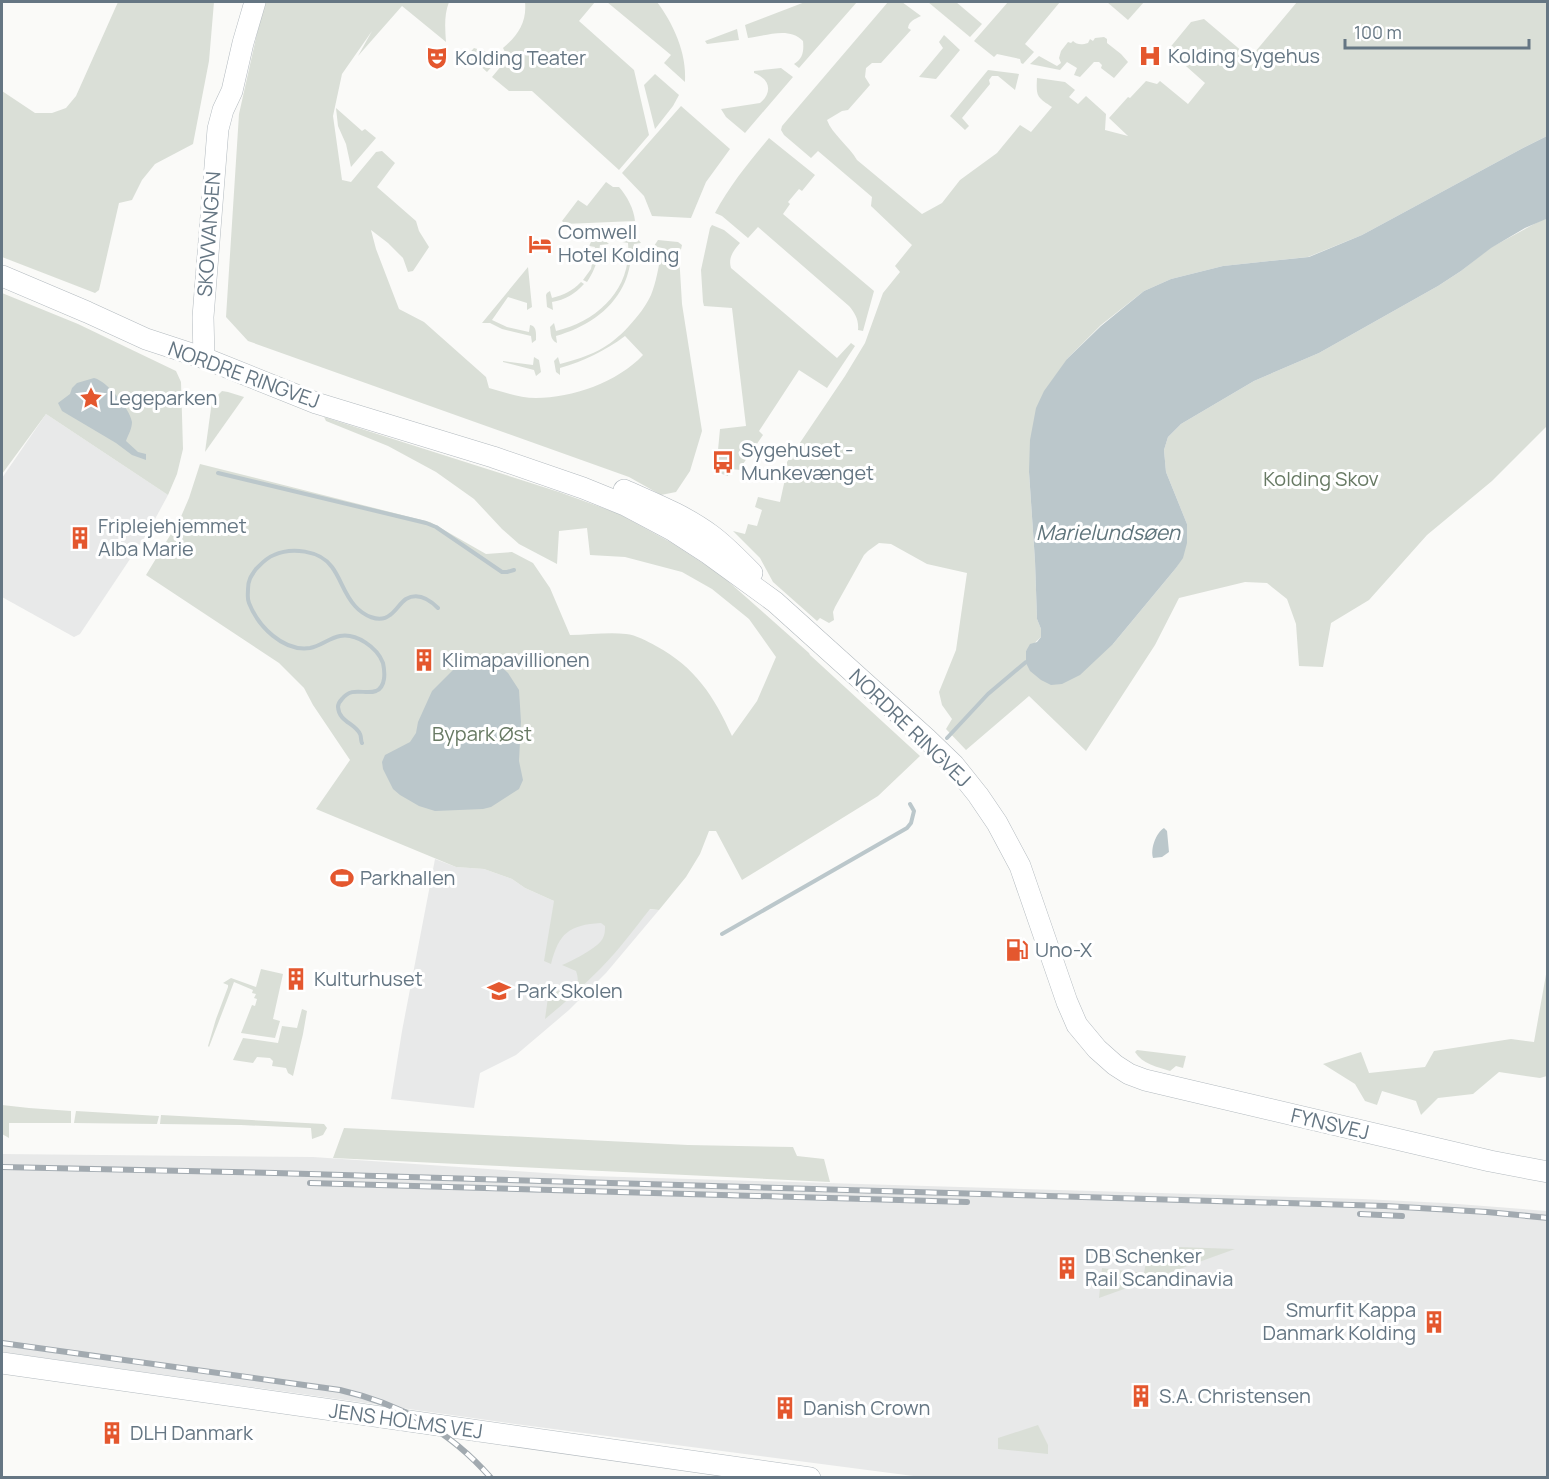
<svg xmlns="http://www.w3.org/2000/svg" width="1549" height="1479" font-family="Manrope,sans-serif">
<rect width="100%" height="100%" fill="#fafaf8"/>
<g fill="#e8e9e9">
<polygon points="46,414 168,495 148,532 80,634 74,637 2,597 2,478"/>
<polygon points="435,859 456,867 484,869 512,879 525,888 554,901 659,910 606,973 569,1010 516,1055 480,1073 474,1108 391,1099 402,1031"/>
<polygon points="2,1154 313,1157 590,1176 1362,1199 1445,1203 1547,1211 1547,1477 921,1477 515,1424 2,1352"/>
</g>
<g fill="#dadfd7">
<polygon points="118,2 214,2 209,61 193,144 155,164 142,180 132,200 119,203 99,290 95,293 2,257 2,91 35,113 52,113 66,108 76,96"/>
<path d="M266,2H449C444,15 445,28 446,42L402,6L358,56L372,31L342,74L333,116L342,180L351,182L376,152L382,151L395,163L377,187L416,221L419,231L429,247L413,271L408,272L403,258L388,243L371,230L376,249L399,309L424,322L486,377L489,388C504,392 520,398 536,398C572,398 618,382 643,355L625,336C605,351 584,361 560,368V375L556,372L554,361L558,357L560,364C590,356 608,349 629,326C638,316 646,306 651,295C657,280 659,264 662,248L654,246L658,240L678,242L682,245L680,254H679L682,304L702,431L690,471L676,492L661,495L629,477L248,341L226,317L239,114L260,20Z"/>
<path d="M525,2H595L579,21L634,70L649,135L619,170L532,91H509L492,77L502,65L500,61L501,57L505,52L503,48C518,35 527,22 525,2Z"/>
<path d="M607,2H657C673,23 687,53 685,82L664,63L671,55Z"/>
<path d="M805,2H857L799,68L794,64C803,59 804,51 803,41C789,26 766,36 748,38L745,25Z"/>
<path d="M888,2H902L921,16C915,19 909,21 908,28L911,30L881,63H872L866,68L865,77L870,85L848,110L842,111L827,120C832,134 849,146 857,160L922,214L942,203L960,180L997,153L1020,125L1031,132L1052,107C1037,97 1036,97 1037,78L1065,82L1075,90L1069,97L1078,104L1086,96L1106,114L1105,130L1128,136L1109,118L1128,97L1130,98L1146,81L1157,84L1160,81L1188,104L1205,83L1168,50L1191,22L1204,19L1250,58L1297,2H1547V136L1523,148L1362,235L1308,257L1223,266L1171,279L1144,291L1101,325L1067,359L1029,472L1035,561L1037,619L1041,629V637L1026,651V663L1113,644L1176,568L1182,558L1187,524L1166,472L1164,450L1168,437L1181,424L1254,381L1319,353L1438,286L1461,271L1490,248L1547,217V426L1492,481L1427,535L1369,600L1331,623L1323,667L1299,666L1296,624L1287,599L1267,583L1245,582L1179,598L1155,645L1086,751L1029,696L966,750L946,729L952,719L942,705L939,692L956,650L967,573L927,564L891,544L879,543L868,551L864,555L835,607L833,612L834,620L829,623L820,618L817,621L773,582L760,558L733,531L745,534L748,524L757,526L762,510L755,507L758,497L780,502L787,470V462L845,376L865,343L883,293L900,272L895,266L912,245L871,206L872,197L818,151L811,158L784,135L781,130L782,126Z"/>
<polygon points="928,2 956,2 982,24 970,37"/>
<polygon points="1008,2 1060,2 1025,44 1034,52 1023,64 1021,63 1020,59 997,54 994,57 974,41"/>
<polygon points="1107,2 1144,2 1128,20"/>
<polygon points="737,29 739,40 707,44 705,41"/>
<polygon points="944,35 960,50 936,79 919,77 943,48 939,42"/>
<path d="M1104,37L1107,39V43L1121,54L1128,62L1114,78L1101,68L1102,65L1099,62H1094L1080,77L1074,75L1077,68L1067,62L1060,70L1030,64L1039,56L1057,66L1061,63L1059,58L1061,51L1068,42L1071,43L1073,41C1077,45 1082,45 1088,43L1090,39L1093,41L1095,38Z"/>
<polygon points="474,48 490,53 495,57 495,63 487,72 477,63 463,60"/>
<path d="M781,68L793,77L745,133L726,117L721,109L760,103C773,92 770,79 754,73V71Z"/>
<polygon points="988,70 1019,74 1015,90 998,76 992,76 989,80 990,84 962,118 969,126 965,130 950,116"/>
<polygon points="655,74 679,95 673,106 655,129 644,85"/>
<polygon points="681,106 730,149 706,182 691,218 652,216 644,196 622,173"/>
<polygon points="336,108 362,131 365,129 376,138 351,167 346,144 338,126"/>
<path d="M769,138L815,175L802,191L799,189L788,202L790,204L783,214L874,291L863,331L858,330C859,320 855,313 849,306L758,227L748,238L722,216L715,213C730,185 749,162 769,138Z"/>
<path d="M606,182L613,187H619C627,196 634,209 635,221L565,224L562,221L578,200L587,206Z"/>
<path d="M712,225L724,230L740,243C733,251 728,258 731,268L837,358L851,343L855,346L827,388L799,370L759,431L763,435L743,464L741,470L729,469L728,476L713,471L718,450L720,429L746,426L732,308L704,306L703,302L701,270L710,228Z"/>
<path d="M635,236L641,243L634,244C631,257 630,273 623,286C610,312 584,328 556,336L557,343C550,340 551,333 550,327L554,323L556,331C598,321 632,289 628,243L622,242V241L625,238Z"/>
<path d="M603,239L609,244L600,245C598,260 595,270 587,282L583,280L591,269L595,247L589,246L592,240Z"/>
<path d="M528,267L532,307L527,310V303L508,297L492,320L507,327L529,332L530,325C537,326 536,334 536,340L532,343L531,336L502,329L490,323H482Z"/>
<path d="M581,282L584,284C575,294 565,300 552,302L553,310L547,307L546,295L547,293L550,291L552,298C564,295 572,291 581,282Z"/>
<polygon points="2,293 78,324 176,371 181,382 183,449 177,474 168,495 46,414 2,474"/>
<polygon points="534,357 539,360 541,372 536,376 534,370 503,362 503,361 533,365"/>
<polygon points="222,391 228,392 244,397 205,452 212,401"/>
<path d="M324,417L559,492L617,513L672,543L721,575L809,653L810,655L920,756L878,796L742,880L716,831H709L700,854L686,877L659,910L650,909C634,929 619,950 601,968C583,986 565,1003 545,1019L549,990L563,992L567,985L575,988C579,982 578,977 576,971L562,965C572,961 595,949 601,941C605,936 605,931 605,926L601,923C569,925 559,933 551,964L544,961L554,901L525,888L512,879L484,869L456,867L316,809L350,760L313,705L304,688L279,663L146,575L180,519L189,498L200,464L430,522L486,554L512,552L533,563L550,588L570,635C588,635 608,632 626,634C636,635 647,641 656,646C695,667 714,696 732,736L757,701L776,657L749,619L712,589L682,572L625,557L590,555L587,528L559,531L557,564L519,544L502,529L474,499L436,472L388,446L326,421Z"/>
<polygon points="261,969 283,974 273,1019 280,1021 275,1038 241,1033 252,1005 255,1006 257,999 254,998 256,994 252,993 253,990 234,982 209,1047 208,1046 216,1019 228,987 228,985 223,983 231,978 256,987"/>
<polygon points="1547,969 1547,1076 1540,1078 1499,1072 1473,1094 1438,1098 1421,1115 1416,1101 1382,1091 1377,1105 1365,1101 1355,1084 1323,1064 1361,1052 1369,1073 1425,1067 1434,1051 1511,1039 1534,1042"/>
<polygon points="302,1009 307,1011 303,1034 293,1076 288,1073 286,1068 272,1066 273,1061 270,1058 257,1057 253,1063 233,1060 243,1038 278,1043 282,1026 297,1028"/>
<path d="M1137,1050L1186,1056L1183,1068L1176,1066L1170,1071C1158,1067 1142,1064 1135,1052Z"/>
<polygon points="2,1105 29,1108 71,1111 71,1123 9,1123 9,1138 2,1134"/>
<polygon points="76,1111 159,1116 157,1124 74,1123"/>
<polygon points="161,1115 324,1124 327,1128 323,1135 312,1139 311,1128 241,1125 160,1124"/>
<polygon points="344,1128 688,1145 793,1147 797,1156 824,1159 830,1182 333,1158"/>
<polygon points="1179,1247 1235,1249 1099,1298 1102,1268 1144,1273 1147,1257 1177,1258 1179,1256"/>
<polygon points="1038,1425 1048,1445 1048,1454 998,1449 998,1438"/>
</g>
<g fill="#bbc7cb">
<polygon points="1547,136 1548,217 1546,219 1525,228 1491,248 1461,271 1438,286 1319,353 1254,381 1181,424 1168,437 1164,450 1166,472 1187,524 1187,543 1183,558 1176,568 1113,644 1080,675 1062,684 1051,685 1041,680 1030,671 1026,663 1026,651 1030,644 1037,642 1041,637 1041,629 1037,619 1035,561 1029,472 1030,440 1036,408 1044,391 1067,359 1101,326 1144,291 1171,279 1223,266 1309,257 1362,235 1523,148"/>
<path d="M94,378C107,381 130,409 132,422C132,429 128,435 126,441L138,452L146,454V460L132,455L116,443L62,411L58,403L70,394L72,388L77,383Z"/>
<polygon points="478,654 491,657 508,673 519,690 521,722 519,761 523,780 519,789 491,807 483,809 435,811 419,806 400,795 393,789 383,769 382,762 385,755 410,742 416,733 418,722 432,691 467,656"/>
<path d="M1164,828L1167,831L1169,852L1162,857L1153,858C1150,849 1156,833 1164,828Z"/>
</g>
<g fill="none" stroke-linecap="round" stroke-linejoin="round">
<g stroke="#bbc7cb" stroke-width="4">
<polyline points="218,473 426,523 436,527 502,572 507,572 514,570"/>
<polyline points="947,738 988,694 1026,662"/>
<path d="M362,743C361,742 361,735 360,734C355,723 339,722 338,707C338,703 340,701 342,699C352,686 365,695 376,691C386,687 385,672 383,663C377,647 356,633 340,636C329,638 321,646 310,648C283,652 258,626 249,603C247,599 248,594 248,589C248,580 251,576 256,569C261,564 266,558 274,555C291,547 320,550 332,567C341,579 344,594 355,606C363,615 379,624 390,615C396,611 400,603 406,599C418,592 430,600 438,608"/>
<polyline points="722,934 907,828 911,823 914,811 910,804"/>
</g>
<g stroke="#b3babf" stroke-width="22">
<g id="secondary">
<polyline points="2,276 87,312 146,339 204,358 316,403 493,457 583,488 625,505 672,530 709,554 775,602 927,739 954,765 978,795 997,823 1020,866 1067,1002 1077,1025 1097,1049 1115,1065 1129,1074 1145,1080 1183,1089 1490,1161 1548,1172"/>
<polyline points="204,358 203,317 218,129 223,110 232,91 243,43 255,2"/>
<path d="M624,490C653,503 684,515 711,535C726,546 739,560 752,573"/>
<polyline points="2,1363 810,1478"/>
</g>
</g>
<use href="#secondary" stroke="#fff" stroke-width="21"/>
<g stroke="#a2aab0" stroke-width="6">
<g id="rail">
<polyline points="2,1167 275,1173 1385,1206 1487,1212 1548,1218"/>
<polyline points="310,1183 967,1202"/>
<polyline points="1360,1214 1402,1216"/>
<path d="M2,1343L340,1390C401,1404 450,1431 491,1478"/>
</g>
</g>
<use href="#rail" stroke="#fff" stroke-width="4" stroke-dasharray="11" stroke-linecap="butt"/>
</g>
<defs>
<g id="hospital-bare" transform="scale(1.8)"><path d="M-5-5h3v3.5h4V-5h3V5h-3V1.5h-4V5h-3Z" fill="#e4572e" stroke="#fff" stroke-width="2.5" paint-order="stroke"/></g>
<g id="theatre-bare" transform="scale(1.8)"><path d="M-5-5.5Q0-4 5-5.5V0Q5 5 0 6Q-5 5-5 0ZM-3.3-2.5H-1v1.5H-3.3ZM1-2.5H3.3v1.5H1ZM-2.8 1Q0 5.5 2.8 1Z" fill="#e4572e" stroke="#fff" stroke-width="2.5" paint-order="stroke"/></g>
<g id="hotel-bare" transform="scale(1.8)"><path d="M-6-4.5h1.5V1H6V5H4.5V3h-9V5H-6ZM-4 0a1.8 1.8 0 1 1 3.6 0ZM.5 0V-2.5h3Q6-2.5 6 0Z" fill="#e4572e" stroke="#fff" stroke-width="2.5" paint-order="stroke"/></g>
<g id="sight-bare" transform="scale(1.8)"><path d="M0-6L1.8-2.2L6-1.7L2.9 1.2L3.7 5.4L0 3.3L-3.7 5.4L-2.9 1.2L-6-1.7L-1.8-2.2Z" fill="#e4572e" stroke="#fff" stroke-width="2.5" paint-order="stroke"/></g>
<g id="bus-bare" transform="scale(1.8)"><path d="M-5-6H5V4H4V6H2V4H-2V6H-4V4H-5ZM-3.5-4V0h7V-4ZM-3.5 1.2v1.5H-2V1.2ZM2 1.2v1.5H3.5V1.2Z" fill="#e4572e" stroke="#fff" stroke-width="2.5" paint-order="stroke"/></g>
<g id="building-bare" transform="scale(1.8)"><path d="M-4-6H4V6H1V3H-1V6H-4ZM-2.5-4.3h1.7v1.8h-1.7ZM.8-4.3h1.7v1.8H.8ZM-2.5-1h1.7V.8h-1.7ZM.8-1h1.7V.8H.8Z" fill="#e4572e" stroke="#fff" stroke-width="2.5" paint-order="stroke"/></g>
<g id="stadium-bare" transform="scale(1.8)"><path d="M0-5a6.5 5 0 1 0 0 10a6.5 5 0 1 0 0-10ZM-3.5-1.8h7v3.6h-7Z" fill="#e4572e" stroke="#fff" stroke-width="2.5" paint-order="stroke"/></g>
<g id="fuel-bare" transform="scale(1.8)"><path d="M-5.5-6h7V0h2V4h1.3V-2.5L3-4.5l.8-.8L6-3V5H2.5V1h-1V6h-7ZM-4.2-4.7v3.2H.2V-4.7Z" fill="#e4572e" stroke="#fff" stroke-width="2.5" paint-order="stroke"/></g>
<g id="school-bare" transform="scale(1.8)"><path d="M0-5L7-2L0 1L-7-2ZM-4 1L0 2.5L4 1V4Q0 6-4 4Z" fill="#e4572e" stroke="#fff" stroke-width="2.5" paint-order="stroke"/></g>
</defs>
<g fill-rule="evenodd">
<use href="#hospital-bare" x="1150" y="56"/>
<use href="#theatre-bare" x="437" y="58"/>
<use href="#hotel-bare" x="540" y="244"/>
<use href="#sight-bare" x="91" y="398"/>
<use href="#bus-bare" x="723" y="462"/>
<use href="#building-bare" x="80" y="538"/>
<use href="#building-bare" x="424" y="660"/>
<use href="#stadium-bare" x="342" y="878"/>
<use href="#fuel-bare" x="1017" y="950"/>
<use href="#building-bare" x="296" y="979"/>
<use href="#school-bare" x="499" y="991"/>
<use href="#building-bare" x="1067" y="1268"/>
<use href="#building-bare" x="1434" y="1322"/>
<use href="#building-bare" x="1141" y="1396"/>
<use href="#building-bare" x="785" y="1408"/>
<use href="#building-bare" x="112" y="1433"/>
</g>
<g text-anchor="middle" stroke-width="6" stroke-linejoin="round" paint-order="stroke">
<g font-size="20" fill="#657683" stroke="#fff" text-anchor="start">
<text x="1168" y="63">Kolding Sygehus</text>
<text x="455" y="65">Kolding Teater</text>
<text x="558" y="239">Comwell<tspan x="558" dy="23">Hotel Kolding</tspan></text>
<text x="109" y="405">Legeparken</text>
<text x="741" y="457">Sygehuset -<tspan x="741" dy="23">Munkevænget</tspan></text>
<text x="98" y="533">Friplejehjemmet<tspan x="98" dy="23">Alba Marie</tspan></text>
<text x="442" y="667">Klimapavillionen</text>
<text x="360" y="885">Parkhallen</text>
<text x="1035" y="957">Uno-X</text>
<text x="314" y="986">Kulturhuset</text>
<text x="517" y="998">Park Skolen</text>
<text x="1085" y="1263">DB Schenker<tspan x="1085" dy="23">Rail Scandinavia</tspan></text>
<text x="1416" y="1317" text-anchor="end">Smurfit Kappa<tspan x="1416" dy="23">Danmark Kolding</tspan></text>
<text x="1159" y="1403">S.A. Christensen</text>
<text x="803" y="1415">Danish Crown</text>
<text x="130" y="1440">DLH Danmark</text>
</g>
<g font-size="20" fill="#657683" stroke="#fff">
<text transform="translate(209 234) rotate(-86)" y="7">SKOVVANGEN</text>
<text transform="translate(244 375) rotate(20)" y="7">NORDRE RINGVEJ</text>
<text transform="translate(910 728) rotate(44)" y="7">NORDRE RINGVEJ</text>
<text transform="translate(1330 1124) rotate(13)" y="7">FYNSVEJ</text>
<text transform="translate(406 1421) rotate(8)" y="7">JENS HOLMS VEJ</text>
</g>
<g font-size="20" fill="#687a64" stroke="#fff">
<text x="1321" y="486">Kolding Skov</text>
<text x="482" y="741">Bypark Øst</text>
</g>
<g font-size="21" font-style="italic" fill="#60757c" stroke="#fff">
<text x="1108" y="540">Marielundsøen</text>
</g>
</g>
<rect width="1549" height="1479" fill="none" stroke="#657683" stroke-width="6"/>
<path d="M1345 39v9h184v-9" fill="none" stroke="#657683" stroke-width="3"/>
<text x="1354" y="39" font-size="18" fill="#657683" stroke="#ffffff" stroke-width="4.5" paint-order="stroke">100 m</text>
</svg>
